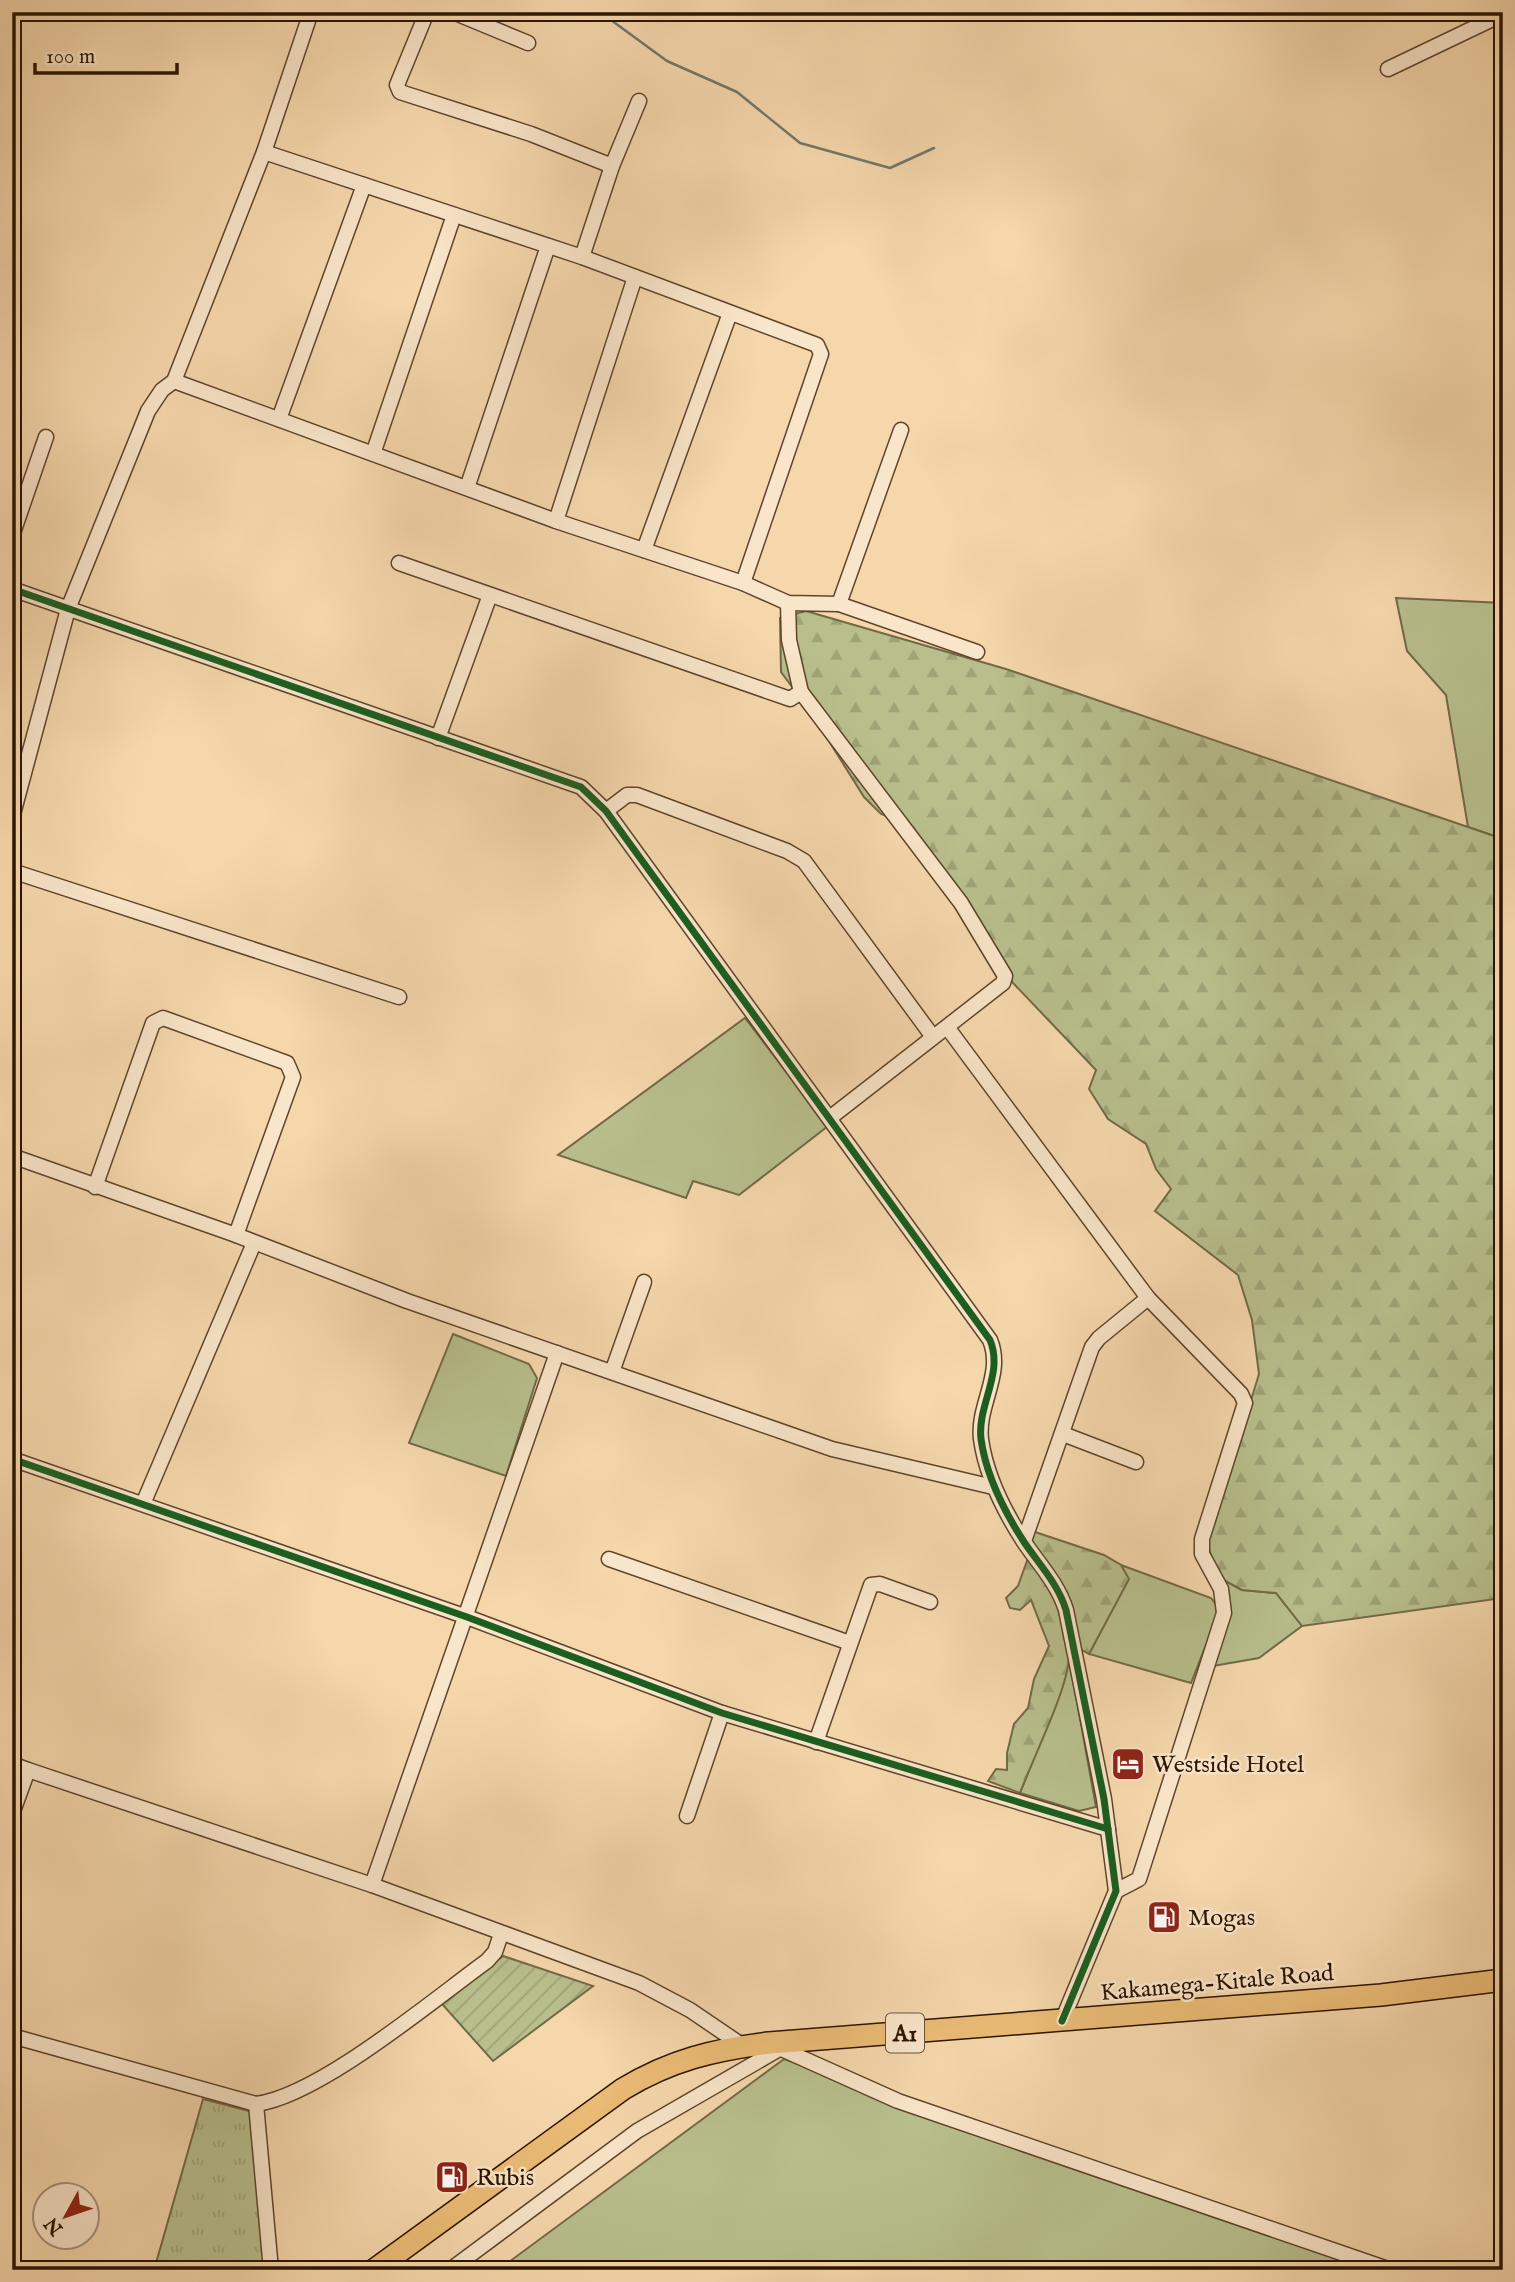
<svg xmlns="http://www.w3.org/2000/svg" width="1515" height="2282" font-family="'IM FELL English',serif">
<defs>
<pattern id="forest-firs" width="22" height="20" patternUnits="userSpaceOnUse" patternTransform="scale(1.75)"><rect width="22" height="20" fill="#b8bf8d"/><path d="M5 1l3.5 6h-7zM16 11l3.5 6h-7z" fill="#9ea378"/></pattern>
<pattern id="park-tufts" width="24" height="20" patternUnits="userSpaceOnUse" patternTransform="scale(1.75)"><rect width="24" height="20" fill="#b8bf8d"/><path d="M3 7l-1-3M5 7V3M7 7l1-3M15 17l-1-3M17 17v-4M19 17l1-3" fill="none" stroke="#9ea378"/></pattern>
<pattern id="garden-furrows" width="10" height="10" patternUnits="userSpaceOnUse" patternTransform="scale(1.75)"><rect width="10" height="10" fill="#b8bf8d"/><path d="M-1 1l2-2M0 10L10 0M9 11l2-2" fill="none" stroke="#9ea378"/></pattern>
</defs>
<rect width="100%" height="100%" fill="#f6d7ac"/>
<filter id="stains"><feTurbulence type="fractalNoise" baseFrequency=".00286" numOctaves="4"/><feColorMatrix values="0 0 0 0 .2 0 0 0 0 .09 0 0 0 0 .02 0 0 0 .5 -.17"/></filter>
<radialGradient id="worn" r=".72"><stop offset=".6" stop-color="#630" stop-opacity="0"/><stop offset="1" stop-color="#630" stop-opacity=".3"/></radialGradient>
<g fill="#b8bf8d" stroke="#726a46" stroke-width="2">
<polygon points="1396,598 1503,603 1503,839 1468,827 1446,695 1407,651"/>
<polygon points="745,1018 828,1126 739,1195 693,1181 686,1198 558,1155"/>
<polygon points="453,1334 529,1364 537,1378 506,1476 409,1443"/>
<polygon points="1121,1565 1211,1598 1220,1609 1191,1683 1089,1654 1128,1580"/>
<polygon points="1220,1578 1242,1590 1276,1593 1302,1626 1259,1658 1213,1666 1231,1608"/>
<polygon points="1069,1657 1096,1807 1079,1811 1020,1793 1063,1685"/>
<polygon points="784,2059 1267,2224 1414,2270 498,2270"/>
</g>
<g fill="url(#forest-firs)" stroke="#726a46" stroke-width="2">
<polygon points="806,611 1006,669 1503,839 1503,1598 1302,1626 1276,1593 1242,1590 1220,1578 1207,1545 1259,1374 1252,1320 1238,1275 1155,1211 1171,1189 1156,1169 1146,1144 1108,1119 1089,1089 1096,1070 1013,983 964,899 909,825 881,814 864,797 810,711 781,672 780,618"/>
<polygon points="1032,1531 1104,1555 1121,1565 1129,1579 1089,1654 1080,1649 1067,1592 1029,1542"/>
<path d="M1028,1558C1049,1586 1069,1619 1069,1656C1069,1687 1032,1760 1020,1793L988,1781L996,1769L1007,1770V1753L1014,1724L1028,1708L1034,1679L1049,1646L1031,1600L1020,1610L1010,1608L1006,1598L1018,1586Z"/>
</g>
<polygon fill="url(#park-tufts)" stroke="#726a46" stroke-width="2" points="203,2099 253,2112 265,2270 154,2270"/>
<polygon fill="url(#garden-furrows)" stroke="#726a46" stroke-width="2" points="503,1956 593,1986 493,2061 442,2004"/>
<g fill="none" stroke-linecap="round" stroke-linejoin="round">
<polyline stroke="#72766b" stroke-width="2.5" points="600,12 667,61 737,92 800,143 890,168 934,148"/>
<g stroke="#5e452b" stroke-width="17">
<g id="minor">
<polyline points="427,12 397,85 400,92 531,134 612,166"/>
<polyline points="453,12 528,43"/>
<polyline points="1388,69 1503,14"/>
<polyline points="264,152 582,257 817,345 821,354 743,583"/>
<polyline points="582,257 612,166 639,101"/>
<polyline points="174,381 556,521 743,583 788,603 839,604 977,652"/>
<polyline points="279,419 364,185"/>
<polyline points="374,451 454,215"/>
<polyline points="467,488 548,246"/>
<polyline points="556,521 635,277"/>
<polyline points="12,536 46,437"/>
<polyline points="644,550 730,313"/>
<polyline points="399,563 790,699 801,692"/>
<path d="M12,589L581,787L606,811L990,1340C1004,1374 977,1405 981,1439C986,1476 1004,1511 1024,1542C1039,1564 1058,1584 1066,1610L1104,1799L1116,1891L1062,2021"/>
<polyline points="788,603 789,640 801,692 961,903 1005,976 1003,983 831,1117"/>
<polyline points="839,604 901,430"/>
<polyline points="438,738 490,595"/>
<polyline points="606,811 627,795 637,795 787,851 804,861 933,1037"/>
<polyline points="12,818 68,609 148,411 162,390 174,381 264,152 311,12"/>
<polyline points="12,871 399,997"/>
<polyline points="947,1027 1148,1298 1241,1394 1245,1403 1202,1539 1202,1554 1221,1589 1224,1613 1139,1879 1116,1891"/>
<polyline points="12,1156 236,1235 407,1301 832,1449 993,1487"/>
<polyline points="95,1187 153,1023 163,1018 287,1063 293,1077 236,1235"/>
<polyline points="612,1372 644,1282"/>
<polyline points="1063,1434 1136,1462"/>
<polyline points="12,1459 467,1617 722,1713 1108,1829"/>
<polyline points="143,1504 254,1243"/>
<polyline points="1024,1541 1092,1347 1099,1338 1148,1298"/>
<polyline points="609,1559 850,1643"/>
<polyline points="816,1742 871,1585 880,1584 930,1602"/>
<polyline points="12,1764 28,1770 12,1814"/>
<polyline points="28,1770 372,1885 639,1983 690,2010 743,2046"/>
<polyline points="687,1816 722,1713"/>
<polyline points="372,1885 557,1353"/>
<path d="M12,2036L256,2104C319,2096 433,2000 487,1961L495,1952L501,1934"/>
<polyline points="775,2046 898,2101 1391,2270"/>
<polyline points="256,2104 271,2270"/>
<polyline points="450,2270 637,2131 781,2048"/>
</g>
</g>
<g stroke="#2c1400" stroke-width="24">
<path id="highway" d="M374,2270L623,2089C671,2060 713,2050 769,2043L1381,1995L1503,1980"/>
</g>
<use href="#minor" stroke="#f9e5c9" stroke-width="14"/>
<use href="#highway" stroke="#ebbc76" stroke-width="21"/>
<g stroke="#f9e5c9" stroke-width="11">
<g id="cycleway">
<path d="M12,589L581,787L606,811L990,1340C1004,1374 977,1405 981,1439C986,1476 1004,1511 1024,1542C1039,1564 1058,1584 1066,1610L1104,1799L1116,1891L1062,2021"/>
<polyline points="12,1459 467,1617 722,1713 1108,1829"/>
</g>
</g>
<use href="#cycleway" stroke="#1b5e20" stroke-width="7"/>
</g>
<defs>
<g id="hotel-square" transform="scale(1.75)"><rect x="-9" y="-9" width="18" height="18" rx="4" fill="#8f2418" stroke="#f9e5c9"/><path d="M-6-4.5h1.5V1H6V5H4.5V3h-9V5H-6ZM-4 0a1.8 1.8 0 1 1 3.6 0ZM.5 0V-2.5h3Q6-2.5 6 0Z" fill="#fff"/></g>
<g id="fuel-square" transform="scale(1.75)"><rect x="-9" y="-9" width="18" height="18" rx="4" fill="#8f2418" stroke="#f9e5c9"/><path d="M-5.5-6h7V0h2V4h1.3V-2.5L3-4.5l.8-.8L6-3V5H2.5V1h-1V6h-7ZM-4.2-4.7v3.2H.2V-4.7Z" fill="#fff"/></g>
</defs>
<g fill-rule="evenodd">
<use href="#hotel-square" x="1128" y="1764"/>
<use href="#fuel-square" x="1164" y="1917"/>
<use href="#fuel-square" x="452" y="2177"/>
</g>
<g text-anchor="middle" stroke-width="5" stroke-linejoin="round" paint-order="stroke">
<rect fill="#f9e5c9" stroke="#6a533c" stroke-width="2" x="886" y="2013.5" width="38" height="39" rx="5"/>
<g font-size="23" font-weight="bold" fill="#2c1400">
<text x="905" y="2041">A1</text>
</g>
<g font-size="24" fill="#2c1400" stroke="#f9e5c9" text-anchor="start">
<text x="1152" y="1772">Westside Hotel</text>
<text x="1188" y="1925">Mogas</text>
<text x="476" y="2185">Rubis</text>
</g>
<g font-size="24" fill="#2c1400" stroke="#f9e5c9">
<text transform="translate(1217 1982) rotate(-5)" y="8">Kakamega-Kitale Road</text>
</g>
</g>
<rect width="1515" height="2282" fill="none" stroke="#f6d7ac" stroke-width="42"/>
<rect x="14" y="14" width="1487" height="2254" fill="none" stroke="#2c1400" stroke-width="3.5"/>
<rect x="21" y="21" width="1473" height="2240" fill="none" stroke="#2c1400" stroke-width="2"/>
<g transform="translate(66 2216) rotate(230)"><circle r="33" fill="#f9e5c9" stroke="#a79179" stroke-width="2"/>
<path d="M0-5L12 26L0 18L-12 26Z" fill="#8f2418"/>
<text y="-10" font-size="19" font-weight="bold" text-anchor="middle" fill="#2c1400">N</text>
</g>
<path d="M35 63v10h142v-10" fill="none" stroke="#2c1400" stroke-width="3.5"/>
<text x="46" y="63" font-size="21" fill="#2c1400" stroke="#f9e5c9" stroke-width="5" paint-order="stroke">100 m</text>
<rect width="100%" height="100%" filter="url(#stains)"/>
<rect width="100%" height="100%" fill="url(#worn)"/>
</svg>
